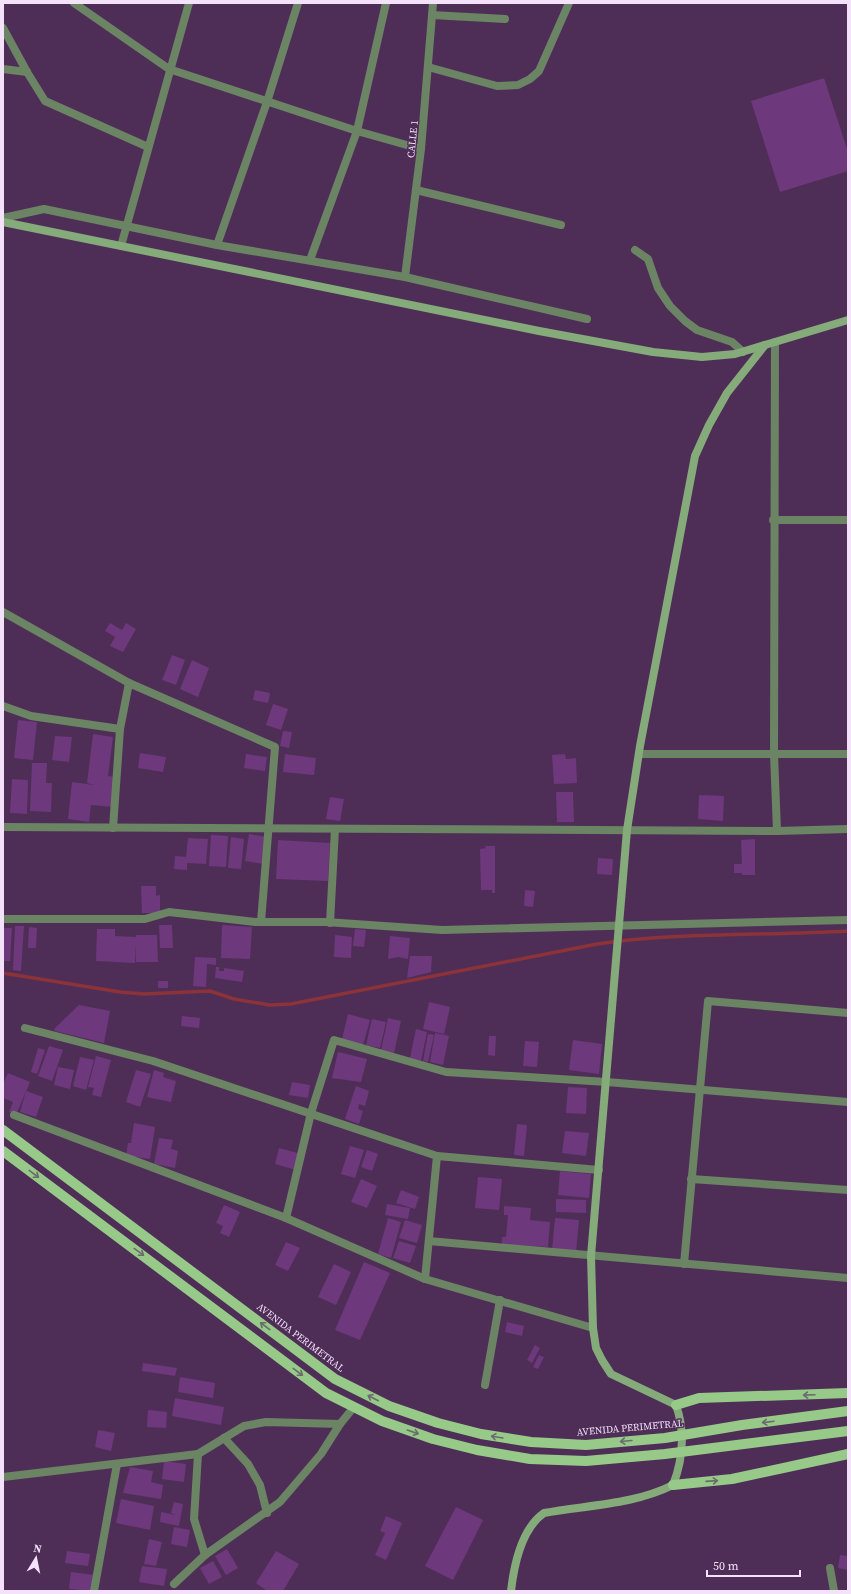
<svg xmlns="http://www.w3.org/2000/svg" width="851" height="1594" font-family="'Source Serif 4',serif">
<rect width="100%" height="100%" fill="#4e2e57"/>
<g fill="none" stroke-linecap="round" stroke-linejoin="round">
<path stroke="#8c3239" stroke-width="3.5" d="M3,973L120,992L144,994L210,991L234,999L270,1005L291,1004L597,944C680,932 764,936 848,931"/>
</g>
<g fill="#6e387c">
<polygon points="824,78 848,152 848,171 780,192 751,101"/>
<polygon points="110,623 122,630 126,623 136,629 123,652 110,646 115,637 105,631"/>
<polygon points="172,655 185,660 176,685 162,680"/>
<polygon points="192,660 209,668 198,697 180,689"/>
<polygon points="255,690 270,693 268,703 253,700"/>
<polygon points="273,704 288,709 281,730 266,725"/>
<polygon points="18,720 37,722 33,760 14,758"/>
<polygon points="283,731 292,732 289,748 280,746"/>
<polygon points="93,734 113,737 108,776 116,777 113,807 91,805 89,822 68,819 72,782 94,785 87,783"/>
<polygon points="55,736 72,737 69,762 52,760"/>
<polygon points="140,753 166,757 163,772 138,768"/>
<polygon points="246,754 267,757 265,771 244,768"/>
<polygon points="285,754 316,758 314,775 283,772"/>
<polygon points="565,754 566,759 576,758 577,783 554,784 552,755"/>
<polygon points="32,763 47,763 46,783 52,783 51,812 30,811"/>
<polygon points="12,779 28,780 27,814 10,813"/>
<polygon points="556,792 573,792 574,822 557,822"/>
<polygon points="699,795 724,796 723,821 698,819"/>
<polygon points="330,797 344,799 340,821 326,819"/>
<polygon points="249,834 267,837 263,864 245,861"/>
<polygon points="211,835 228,836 226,867 209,866"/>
<polygon points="231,837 244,839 241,869 228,868"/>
<polygon points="188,838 208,839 206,864 187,863 187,870 174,869 175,856 186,857"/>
<polygon points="755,839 755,875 742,875 742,873 734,873 734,864 742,864 741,840"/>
<polygon points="278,840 330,843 328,881 276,879"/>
<polygon points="485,846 495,846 495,893 492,893 492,890 481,890 480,849 486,848"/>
<polygon points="598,858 613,859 612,875 597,874"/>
<polygon points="141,886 156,886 156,896 160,895 160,913 142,913"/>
<polygon points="525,890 535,891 533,907 524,906"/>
<polygon points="159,925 172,925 173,948 160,948"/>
<polygon points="222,925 252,927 250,959 221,958"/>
<polygon points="15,926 24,926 21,971 13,970"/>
<polygon points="29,927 37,928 36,948 28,948"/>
<polygon points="3,928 12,928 10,961 3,961"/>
<polygon points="97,929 115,929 115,936 136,937 136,935 157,935 158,962 136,962 136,944 135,963 96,961"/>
<polygon points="355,929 366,930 364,947 353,946"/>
<polygon points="335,935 352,937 351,958 334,957"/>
<polygon points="390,936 410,938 408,959 398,957 388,959"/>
<polygon points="410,956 432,956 431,972 407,978"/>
<polygon points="195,957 216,958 216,965 207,964 206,987 193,986"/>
<polygon points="216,967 219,967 219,971 224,971 224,968 244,971 242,982 215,978"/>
<rect x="158" y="981" width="10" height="7"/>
<polygon points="429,1002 450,1007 444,1034 423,1029"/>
<polygon points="79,1005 110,1011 104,1043 55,1031 54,1029"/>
<polygon points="348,1014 370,1020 363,1045 342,1039"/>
<polygon points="182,1016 200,1018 199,1028 181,1026"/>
<polygon points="388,1018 401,1021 394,1053 381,1050"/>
<polygon points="372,1019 386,1022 380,1048 366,1045"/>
<polygon points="416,1029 427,1032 421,1061 410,1058"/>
<polygon points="435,1033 449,1036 443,1065 430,1062"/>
<polygon points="428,1034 434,1035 428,1062 423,1061"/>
<polygon points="489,1036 496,1036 495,1056 488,1055"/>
<polygon points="573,1040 602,1044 599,1074 569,1070"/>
<polygon points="525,1041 539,1042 537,1067 523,1066"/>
<polygon points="49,1046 63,1050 52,1081 38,1076"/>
<polygon points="38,1048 45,1050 37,1074 31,1072"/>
<polygon points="338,1052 367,1059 361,1082 332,1078"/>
<polygon points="96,1056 111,1060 101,1097 92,1095 94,1088 88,1087"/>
<polygon points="80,1057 94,1060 86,1090 73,1086"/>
<polygon points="58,1067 74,1070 70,1089 54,1085"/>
<polygon points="136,1070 151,1074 140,1107 126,1102"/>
<polygon points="154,1070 164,1073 163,1077 176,1081 171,1102 147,1097"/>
<polygon points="8,1073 30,1082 16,1115 9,1112 13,1102 3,1098 3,1084"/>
<polygon points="292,1082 310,1085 308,1098 289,1095"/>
<polygon points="356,1086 369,1091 365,1106 359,1104 358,1109 363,1111 359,1124 345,1119"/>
<polygon points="568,1087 587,1088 586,1114 566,1113"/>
<polygon points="26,1091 43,1097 36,1117 20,1112"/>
<polygon points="134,1123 155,1127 150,1159 126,1156 128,1143 131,1143"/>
<polygon points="517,1124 527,1125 524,1156 514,1155"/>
<polygon points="565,1131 589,1133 586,1156 562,1153"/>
<polygon points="159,1138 173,1140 171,1149 178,1151 175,1168 154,1164"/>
<polygon points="350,1146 364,1150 355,1178 341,1174"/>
<polygon points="279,1148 301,1154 296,1170 275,1164"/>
<polygon points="367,1150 378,1154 372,1171 361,1167"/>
<polygon points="560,1171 591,1174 589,1198 558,1195"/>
<polygon points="478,1177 502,1179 499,1210 475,1208"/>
<polygon points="361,1179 377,1186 367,1208 351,1202"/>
<polygon points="401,1190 419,1197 415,1209 396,1203"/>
<polygon points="556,1199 586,1200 586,1213 556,1212"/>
<polygon points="387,1204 410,1208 408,1219 385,1215"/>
<polygon points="224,1205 240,1212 229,1237 220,1233 223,1226 216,1223"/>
<polygon points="504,1206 531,1208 530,1220 550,1222 548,1247 502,1244 502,1237 506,1237 508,1215 504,1215"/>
<polygon points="388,1218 401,1222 391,1258 378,1254"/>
<polygon points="555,1218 579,1220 576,1252 552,1250"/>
<polygon points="405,1220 422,1225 417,1243 399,1238"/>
<polygon points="399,1241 416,1246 410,1263 393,1258"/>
<polygon points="286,1242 300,1248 288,1271 275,1265"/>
<polygon points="364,1262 390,1273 360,1340 335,1330"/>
<polygon points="334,1264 351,1272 336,1305 318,1297"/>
<polygon points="507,1322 524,1326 522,1336 505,1332"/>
<polygon points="535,1345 540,1348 532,1363 527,1360"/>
<polygon points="539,1355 544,1357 538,1369 533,1367"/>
<polygon points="143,1363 177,1368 175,1376 142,1371"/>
<polygon points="180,1377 215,1383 213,1398 178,1392"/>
<polygon points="175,1398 224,1407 221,1425 172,1416"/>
<polygon points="148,1410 167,1412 166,1428 147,1427"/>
<polygon points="98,1430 115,1433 111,1451 95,1447"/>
<polygon points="164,1461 186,1464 184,1482 162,1479"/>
<polygon points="130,1467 153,1471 151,1482 163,1485 161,1499 123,1493"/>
<polygon points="121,1499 154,1506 150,1530 116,1523"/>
<polygon points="174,1502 183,1504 179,1526 160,1522 161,1512 176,1515 171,1513"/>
<polygon points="456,1507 483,1520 453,1580 425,1566"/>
<polygon points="386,1516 402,1523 386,1560 375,1555 385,1533 380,1531"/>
<polygon points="174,1527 190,1530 187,1547 171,1544"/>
<polygon points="149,1539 162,1542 156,1566 144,1564"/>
<polygon points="227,1549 238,1568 226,1575 215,1556"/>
<polygon points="67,1551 90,1554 88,1566 65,1563"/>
<polygon points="276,1551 299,1564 283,1591 267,1591 256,1583"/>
<polygon points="840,1555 848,1556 848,1570 838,1568"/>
<polygon points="213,1561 222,1577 209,1584 200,1568"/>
<polygon points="142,1566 167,1569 164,1586 139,1582"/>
<polygon points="71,1572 94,1575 92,1591 69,1589"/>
</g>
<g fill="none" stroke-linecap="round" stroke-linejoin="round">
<g stroke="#6b8464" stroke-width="8">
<polyline points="74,3 169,69 357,131 421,149"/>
<polyline points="432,15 505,19"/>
<polyline points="3,28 27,72 45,101 148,147"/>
<polyline points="428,67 497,86 518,85 530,79 539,71 569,3"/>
<polyline points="3,69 27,72"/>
<polyline points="416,190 561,225"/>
<polyline points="3,218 44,209 217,245 405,277 587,319"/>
<polyline points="217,245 267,102 298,3"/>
<polyline points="121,246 189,3"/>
<polyline points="635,250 648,259 658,288 670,306 685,321 697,330 732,342 743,352"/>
<polyline points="310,260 357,131 386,3"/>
<polyline points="405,277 421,149 433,3"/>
<polyline points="775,342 774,754 777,831"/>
<polyline points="773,520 848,520"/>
<polyline points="3,612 129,683 275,747 261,922"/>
<polyline points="3,706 31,716 120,729"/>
<polyline points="640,754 848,754"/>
<polyline points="3,827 777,831 848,829"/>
<polyline points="113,828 120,729 129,683"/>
<polyline points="3,919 145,919 169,912 255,922 326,922 442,930 848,920"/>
<polyline points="330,923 335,829"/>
<polyline points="25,1028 153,1061 437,1156 599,1170"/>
<polyline points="14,1115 286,1218 425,1279 593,1328"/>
<polyline points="691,1179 848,1190"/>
<polyline points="286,1218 311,1113 334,1040 446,1072 607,1082 848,1102"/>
<polyline points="429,1241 848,1278"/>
<polyline points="684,1264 708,1001 848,1013"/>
<polyline points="425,1279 437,1156"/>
<polyline points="485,1385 500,1300"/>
<polyline points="224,1438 248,1464 260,1485 267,1513"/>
<polyline points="198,1454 194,1519 205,1555"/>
<polyline points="3,1477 198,1454 244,1426 266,1422 340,1424 354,1407"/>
<polyline points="830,1568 834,1591"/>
<polyline points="174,1584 205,1555 280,1502 321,1454 340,1424"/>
<polyline points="94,1591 117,1464"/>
</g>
<g stroke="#84ab79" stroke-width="8">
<polyline points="3,222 539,331 653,352 702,357 735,354 848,320"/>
<path d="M511,1591C514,1565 521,1529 544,1513C587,1505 633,1505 673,1485C683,1459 685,1431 676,1405L611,1374L602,1360L596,1348L593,1328L591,1256L627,830L640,746L695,456L709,425L727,393L765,345"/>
</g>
<g stroke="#97c989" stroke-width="10">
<polyline points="3,1130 335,1379 389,1406 438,1423 481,1434 531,1442 586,1445 665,1438 742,1425 848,1411"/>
<polyline points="3,1151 326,1393 382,1421 433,1439 477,1450 530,1459 586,1461 665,1454 848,1431"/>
<polyline points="676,1405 699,1398 848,1393"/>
<polyline points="673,1485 732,1479 848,1454"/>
</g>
</g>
<defs><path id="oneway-shaft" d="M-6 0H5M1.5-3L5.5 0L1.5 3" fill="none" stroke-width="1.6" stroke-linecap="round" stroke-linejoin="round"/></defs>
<g stroke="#6b6c6b">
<use href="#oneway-shaft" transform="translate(34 1174) rotate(37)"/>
<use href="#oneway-shaft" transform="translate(139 1252) rotate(36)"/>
<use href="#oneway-shaft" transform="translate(265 1326) rotate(-143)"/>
<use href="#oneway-shaft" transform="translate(298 1372) rotate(37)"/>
<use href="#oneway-shaft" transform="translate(809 1395) rotate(178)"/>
<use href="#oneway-shaft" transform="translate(373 1398) rotate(-153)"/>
<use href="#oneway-shaft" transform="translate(768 1422) rotate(173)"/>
<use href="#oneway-shaft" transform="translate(413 1432) rotate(19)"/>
<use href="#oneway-shaft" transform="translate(497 1437) rotate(-171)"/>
<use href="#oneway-shaft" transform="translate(626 1441) rotate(175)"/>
<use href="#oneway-shaft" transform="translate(712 1481) rotate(-4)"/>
</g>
<g text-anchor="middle" stroke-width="3" stroke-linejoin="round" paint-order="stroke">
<g font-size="10" fill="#f4e1fa" stroke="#4e2e57">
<text transform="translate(412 139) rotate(-84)" y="4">CALLE 1</text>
<text transform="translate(301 1337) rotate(37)" y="4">AVENIDA PERIMETRAL</text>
<text transform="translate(630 1427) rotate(-5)" y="4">AVENIDA PERIMETRAL</text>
</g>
</g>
<rect width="851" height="1594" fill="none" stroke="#f4e1fa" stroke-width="8"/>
<g transform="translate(36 1558) rotate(10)" stroke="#4e2e57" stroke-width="3" paint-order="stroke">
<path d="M0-3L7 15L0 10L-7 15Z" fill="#f4e1fa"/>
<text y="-6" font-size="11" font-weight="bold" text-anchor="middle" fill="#f4e1fa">N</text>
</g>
<path d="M707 1570v6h93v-6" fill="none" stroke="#f4e1fa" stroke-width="2"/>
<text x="713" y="1570" font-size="12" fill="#f4e1fa" stroke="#4e2e57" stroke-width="3" paint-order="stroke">50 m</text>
</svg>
